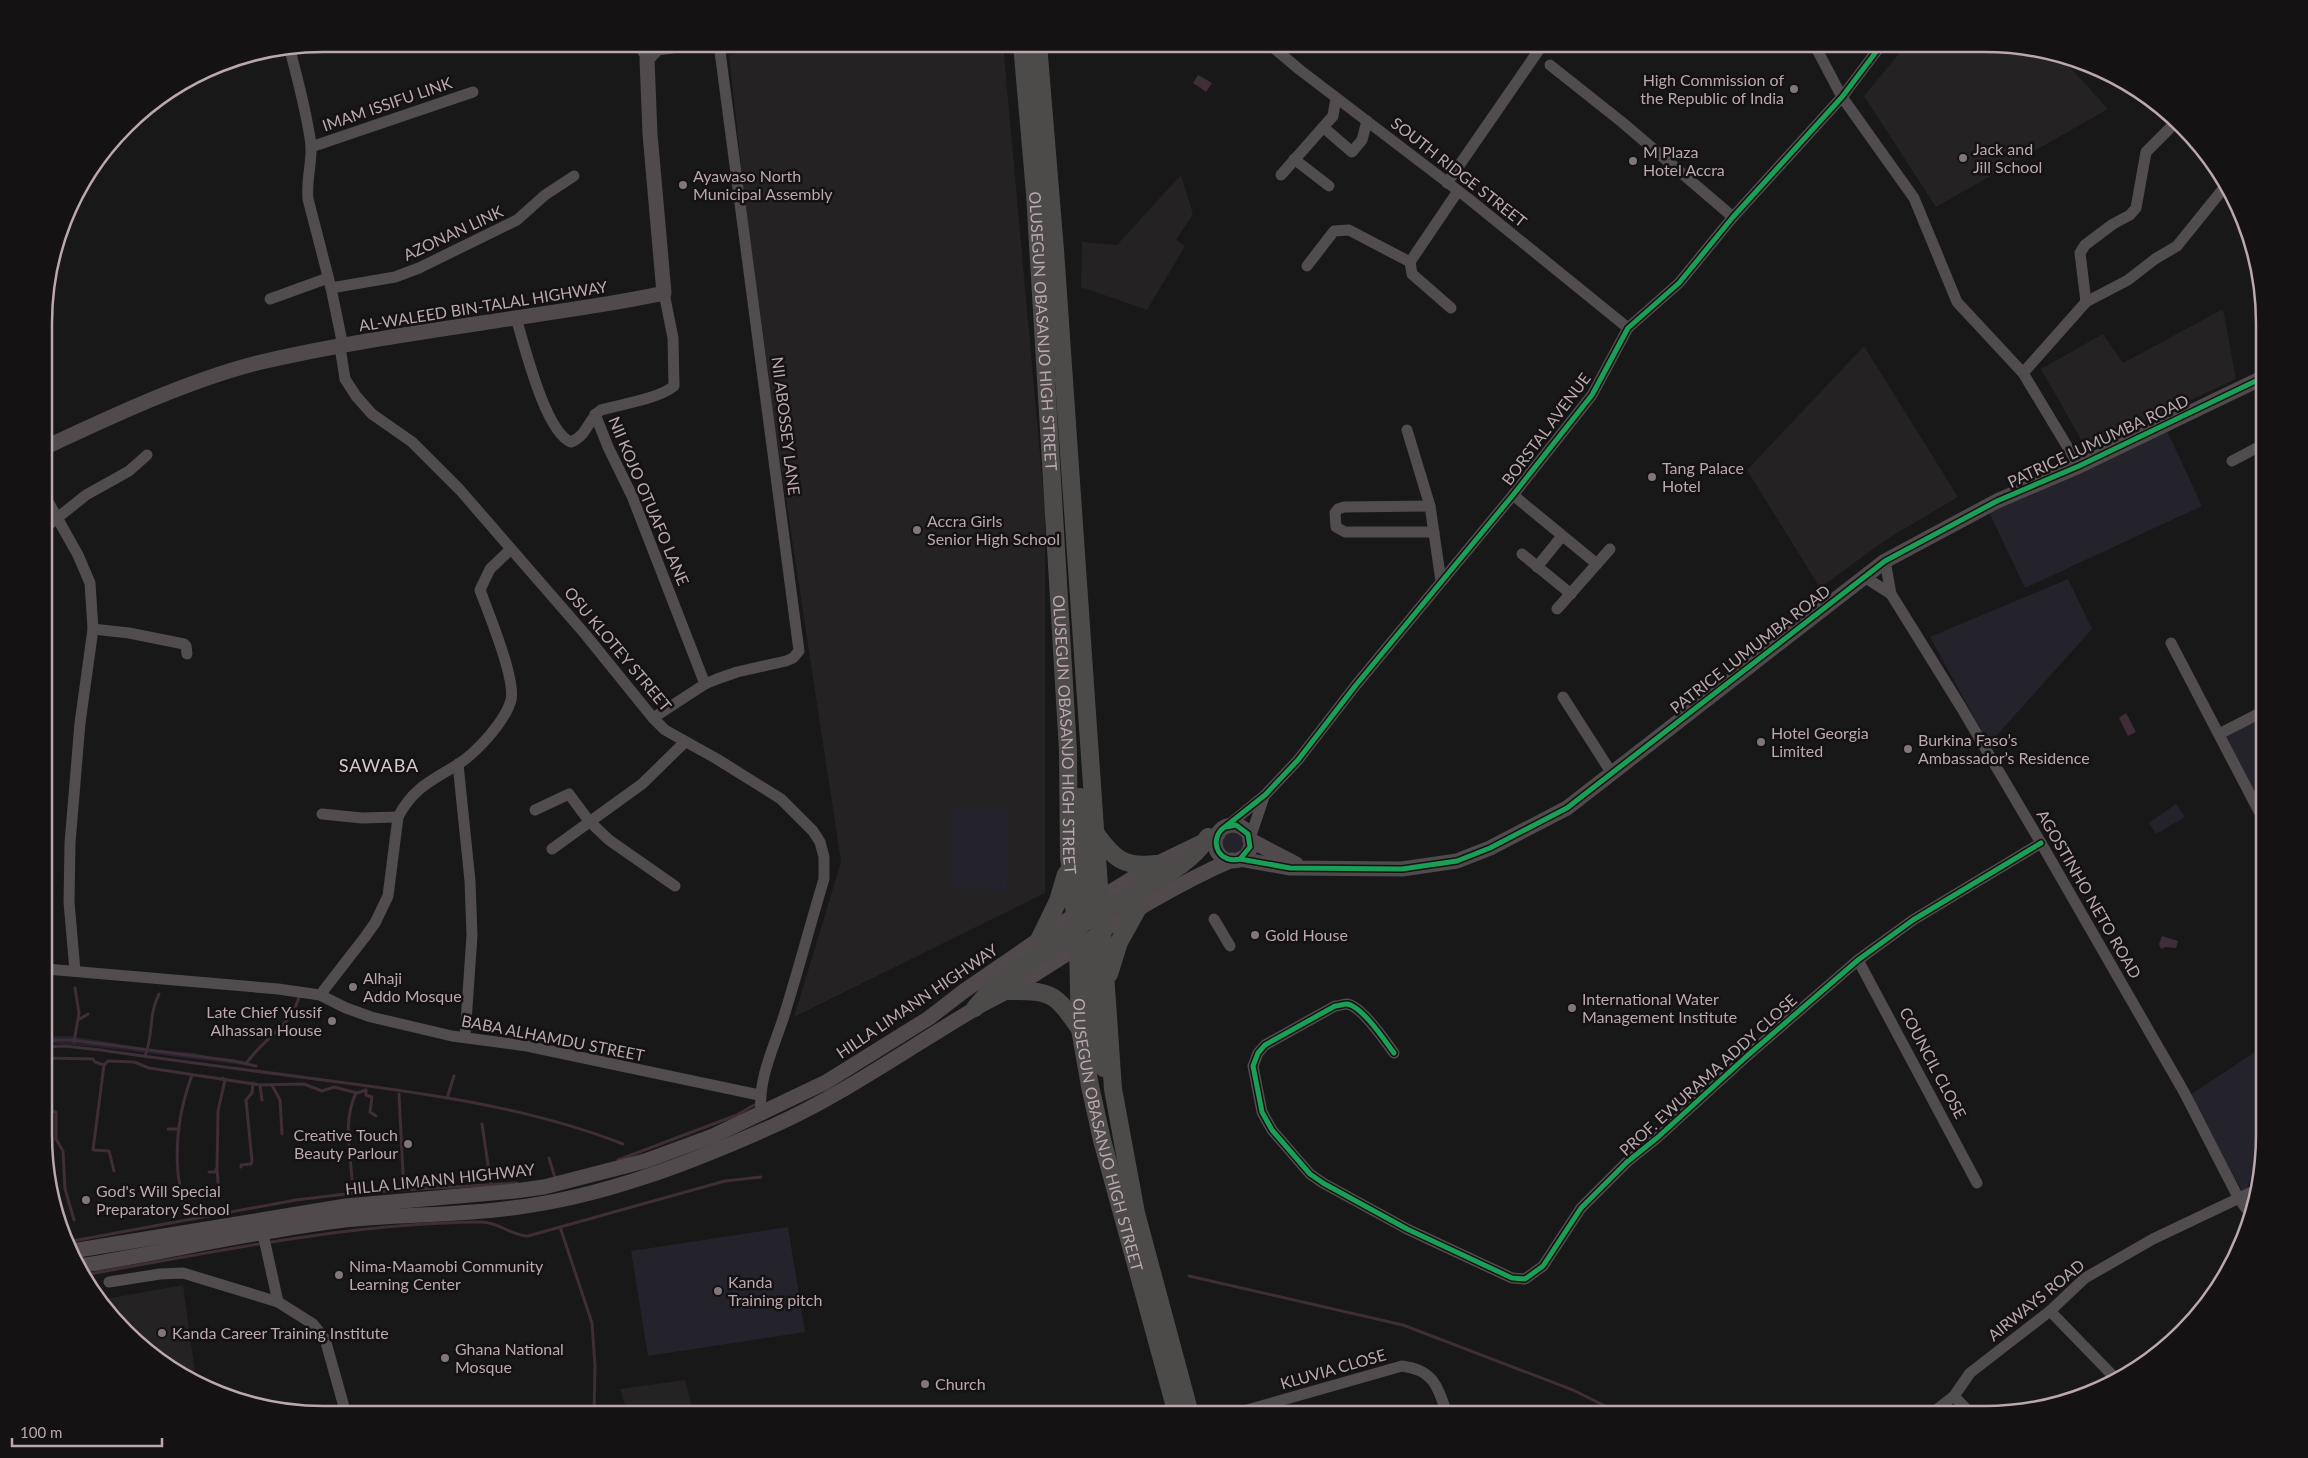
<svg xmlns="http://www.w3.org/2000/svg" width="2308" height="1458" font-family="Lato,sans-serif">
<rect width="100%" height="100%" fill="#181818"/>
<g fill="#242222">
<polygon points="788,44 1003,44 1045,509 1045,893 794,1017 841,862 756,302 729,55"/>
<polygon points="1907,44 1985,44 2057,53 2108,109 1936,207 1864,96"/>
<polygon points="1181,175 1193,214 1176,240 1185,246 1147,310 1081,287 1082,242 1117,245"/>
<polygon points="2223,309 2236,379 2086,448 2041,369 2103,334 2123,363"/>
<polygon points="1864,346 1958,497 1887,539 1820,588 1747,470"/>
<polygon points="183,1285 195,1373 184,1375 168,1367 100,1300"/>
<polygon points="685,1380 694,1414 628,1414 620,1389"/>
</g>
<g fill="#24232c">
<polygon points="2167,431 2202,506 2025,588 1988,510"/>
<polygon points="2068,579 2092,629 1989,744 1930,637"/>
<polygon points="2264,714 2264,816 2221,734"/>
<polygon points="2176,804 2185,817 2156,834 2149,823"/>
<polygon points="952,806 1009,808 1007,891 950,889"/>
<circle cx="1232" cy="843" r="13"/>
<polygon points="46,1036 71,1036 156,1050 196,1053 209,1057 246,1061 242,1065 97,1047 46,1043"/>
<polygon points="2264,1046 2264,1133 2245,1196 2190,1095"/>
<polygon points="788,1227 805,1332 648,1356 631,1251"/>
</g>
<g fill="#3f2d37">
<polygon points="1198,75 1212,83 1206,92 1193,83"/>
<polygon points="2126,713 2136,732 2128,736 2119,718"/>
<polygon points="2162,936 2178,941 2176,948 2166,947 2161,949 2159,944"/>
</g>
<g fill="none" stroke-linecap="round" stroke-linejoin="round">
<g stroke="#3f2d37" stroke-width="3">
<polyline points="78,1020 88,1014"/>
<polyline points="46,1040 72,1040 234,1061 256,1066"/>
<polyline points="74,1042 79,1013 75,988"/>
<path d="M46,1047L64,1046L101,1050C175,1061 249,1070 323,1080C424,1093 528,1107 623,1144"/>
<path d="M145,1056C154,1033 148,1016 159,994"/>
<polyline points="46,1058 93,1059 95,1062 104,1065 108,1061 134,1062 149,1068 260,1085 304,1084 322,1091 334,1087 357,1093 366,1090 366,1095 372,1097 370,1112 376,1116"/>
<path d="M246,1064C261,1040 291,1027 299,997"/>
<polyline points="104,1065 93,1150 109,1151 114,1171"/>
<polyline points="260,1085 262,1100"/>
<polyline points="272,1085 280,1100 282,1134"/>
<polyline points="399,1094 403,1174"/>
<polyline points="447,1098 454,1076"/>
<polyline points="46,1110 56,1112 56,1139 63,1151 65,1189 74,1220"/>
<polyline points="482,1124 491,1185"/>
<polyline points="168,1129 179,1129"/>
<polyline points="549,1158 555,1178"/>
<polyline points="618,1160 737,1115 754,1105"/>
<polyline points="241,1167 241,1165 251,1164 252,1161 246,1100 252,1093 253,1083"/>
<polyline points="217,1169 219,1194"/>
<polyline points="209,1172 215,1172 217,1168 218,1111 225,1080 223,1078"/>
<path d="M352,1179C350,1151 343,1120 356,1093"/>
<path d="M183,1204C182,1194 179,1184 178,1173C175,1140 181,1105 192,1075"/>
<polyline points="560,1227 592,1323 595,1366 594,1414"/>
<polyline points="67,1242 296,1200 354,1193 517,1183"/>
<path d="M83,1275C216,1252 347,1223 482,1222C499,1222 511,1236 528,1236L725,1181L761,1177"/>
<polyline points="1189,1276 1403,1325 1573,1390 1621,1414"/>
</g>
<g stroke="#514c4e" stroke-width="11">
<polyline points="639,44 647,59"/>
<polyline points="1269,44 1300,70 1469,199 1628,328"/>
<polyline points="1814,44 1842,97 1914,198 1957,302 2023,373 2079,466"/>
<path d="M290,50C298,81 307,113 311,145C312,163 306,181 308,199L331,288L343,346"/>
<polyline points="1550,65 1623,123 1733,217"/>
<polyline points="1323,127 1352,152 1362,140 1367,121"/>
<polyline points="311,147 473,92"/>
<polyline points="1294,159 1329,186"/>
<polyline points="1281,175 1333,116 1336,98"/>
<polyline points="1447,183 1543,44"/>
<polyline points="1410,262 1458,191"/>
<polyline points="1307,266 1334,231 1349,230 1410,262 1412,274 1451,308"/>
<polyline points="331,288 395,277 419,268 517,220 545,195 574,176"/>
<polyline points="270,299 328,278"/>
<polyline points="2086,302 2080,253 2085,245 2113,224 2130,215 2136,208 2146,152 2177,121"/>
<path d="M516,318C524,344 545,432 571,442C587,436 588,419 601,410C622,404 658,399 674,386L673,338L664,293"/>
<path d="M340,347L345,379L356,396L372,414L412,442L460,490L585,634L653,718L665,730L717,759L781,799L813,831L820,842L824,857V879C810,925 798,972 783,1019C772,1052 758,1079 761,1114"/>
<polyline points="2023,373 2086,302 2128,280 2155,259 2177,246 2227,184"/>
<polyline points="595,414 608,447 632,496 705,684"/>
<polyline points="1407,430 1430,506 1441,581"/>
<polyline points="2232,461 2264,444"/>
<polyline points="1513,495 1597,564"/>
<polyline points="46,498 78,555 90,583 93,629 80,723 70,843 69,902 75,971"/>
<polyline points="1430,506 1344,507 1338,509 1335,513 1336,527 1345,532 1434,532"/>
<polyline points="46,527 86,495 129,471 147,455"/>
<polyline points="1522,554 1571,594"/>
<polyline points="1885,561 1891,594 1961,707 2041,843 2184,1092 2239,1199 2251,1215"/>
<polyline points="1537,567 1562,536"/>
<polyline points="1863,576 1891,594"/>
<polyline points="1557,609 1610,549"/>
<polyline points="93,629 129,633 184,644 186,646 187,654"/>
<polyline points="2171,643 2264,821"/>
<polyline points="1563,697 1611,772"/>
<polyline points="653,718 705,684 717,679 737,672 786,661 793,658 799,651 719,44"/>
<polyline points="2219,734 2264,711"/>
<polyline points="458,764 470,881 472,935 465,1037"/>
<polyline points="535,810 569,794 589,821 609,840 675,886"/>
<polyline points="322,814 362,818 398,817"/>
<polyline points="1226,827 1265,795 1298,760 1356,685 1513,495 1592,395 1628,328 1679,283 1733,217 1842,97 1882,44"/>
<polyline points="1250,838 1264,797"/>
<polyline points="552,849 642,784 685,742"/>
<polyline points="1214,919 1230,946"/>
<polyline points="1858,960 1977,1183"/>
<polyline points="46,969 278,989 320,995 346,1008 371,1017 452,1036 527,1046 759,1095"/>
<path d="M320,995L365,937L375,923L388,896L398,817C413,788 431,781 457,765C476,753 505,722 511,700C516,679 488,612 480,590L490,569L511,549"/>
<path d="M1394,1053C1385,1041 1362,1006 1347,1004C1343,1004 1339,1006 1335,1006L1265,1045L1258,1053L1253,1066L1262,1112L1272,1130L1310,1174L1323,1183L1407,1229L1512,1278L1525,1279L1543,1266L1581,1208L1627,1162L1657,1138L1747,1056L1858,960L1913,920L2041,843"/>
<polyline points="263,1234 278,1302"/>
<polyline points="109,1282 160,1274 183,1273 278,1302 313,1324 325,1339 346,1414"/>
<polyline points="2050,1311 2117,1380"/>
<polyline points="1954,1396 1971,1414"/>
<path d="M1233,1414L1402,1366C1434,1370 1438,1387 1447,1414"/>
<polyline points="1931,1414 1954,1396 1970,1373 2050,1311 2085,1278 2153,1239 2256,1190"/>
</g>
<g stroke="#504a4c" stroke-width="15">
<path d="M46,447C112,416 187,381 257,363C342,343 429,331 515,318C565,310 615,304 664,293L650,134L647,59L657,48L686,44"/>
<circle cx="1233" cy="843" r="18"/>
<polyline points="1250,840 1296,864"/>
<polyline points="1240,859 1290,868 1402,869 1457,861 1490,848 1567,808 1885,561 1997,501 2079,466 2264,377"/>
<polyline points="72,1251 346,1206 515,1191 544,1187 645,1161 713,1136 826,1082 929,1018 964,991 1089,905 1156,864 1218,834"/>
<path d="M79,1266C165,1252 251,1232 337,1221C395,1214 454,1216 512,1208C603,1197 690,1163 773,1126C844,1094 907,1049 973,1010C985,1002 999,997 1011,989C1085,944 1153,894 1232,860"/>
</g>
<g stroke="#4d4a4a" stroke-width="18">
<path id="s1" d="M1022,44L1035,193L1068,751L1069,856L1078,946L1080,1029L1090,1086L1102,1140L1177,1414"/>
<polyline points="1038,44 1055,250 1113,1089 1136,1213 1190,1414"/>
<polyline points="1080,797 1089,905 1097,924"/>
<path d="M1096,834C1114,859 1125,868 1156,864"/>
<path d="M1096,921C1128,887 1182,878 1208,837"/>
<polyline points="1040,938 1058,901 1066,874"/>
<polyline points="1088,948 1095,1021 1104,1068"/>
<polyline points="1109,974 1119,942 1138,908"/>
<path d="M1009,991C1053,990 1056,995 1080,1029"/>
<polyline points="975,1008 993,987 1083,924"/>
</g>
<g stroke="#141212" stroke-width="8">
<g id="cycleway">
<path d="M1226,827L1236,825L1248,834L1250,847L1240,859C1221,864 1209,845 1221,830L1265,795L1298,760L1356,685L1513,495L1592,395L1628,328L1679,283L1733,217L1842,97L1882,44"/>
<polyline points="1240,859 1290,868 1402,869 1457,861 1490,848 1567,808 1885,561 1997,501 2079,466 2264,377"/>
<path d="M1394,1053C1385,1041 1362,1006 1347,1004C1343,1004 1339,1006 1335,1006L1265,1045L1258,1053L1253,1066L1262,1112L1272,1130L1310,1174L1323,1183L1407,1229L1512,1278L1525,1279L1543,1266L1581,1208L1627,1162L1657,1138L1747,1056L1858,960L1913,920L2041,843"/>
</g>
</g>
<use href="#cycleway" stroke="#1a9f57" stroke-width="5"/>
</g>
<g fill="#81767a" stroke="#141212" stroke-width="2">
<circle cx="1794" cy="89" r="5"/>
<circle cx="1963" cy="158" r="5"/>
<circle cx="1633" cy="161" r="5"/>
<circle cx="683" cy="185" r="5"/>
<circle cx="1652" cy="477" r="5"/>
<circle cx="917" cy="530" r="5"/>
<circle cx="1761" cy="742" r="5"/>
<circle cx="1908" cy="749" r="5"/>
<circle cx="1255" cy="935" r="5"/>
<circle cx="353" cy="987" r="5"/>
<circle cx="1572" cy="1008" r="5"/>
<circle cx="332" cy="1021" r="5"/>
<circle cx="408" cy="1144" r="5"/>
<circle cx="86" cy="1200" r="5"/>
<circle cx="339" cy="1275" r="5"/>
<circle cx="718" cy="1291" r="5"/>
<circle cx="162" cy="1333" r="5"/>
<circle cx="445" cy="1358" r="5"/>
<circle cx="925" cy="1384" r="5"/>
</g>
<g text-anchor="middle" stroke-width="5" stroke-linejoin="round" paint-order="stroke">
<g font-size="16" fill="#baa8ae" stroke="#141212" text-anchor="start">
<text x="1784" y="86" text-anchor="end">High Commission of<tspan x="1784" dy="18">the Republic of India</tspan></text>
<text x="1973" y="155">Jack and<tspan x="1973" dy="18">Jill School</tspan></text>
<text x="1643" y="158">M Plaza<tspan x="1643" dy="18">Hotel Accra</tspan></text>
<text x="693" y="182">Ayawaso North<tspan x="693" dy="18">Municipal Assembly</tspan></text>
<text x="1662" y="474">Tang Palace<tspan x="1662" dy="18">Hotel</tspan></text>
<text x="927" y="527">Accra Girls<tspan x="927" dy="18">Senior High School</tspan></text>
<text x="1771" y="739">Hotel Georgia<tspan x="1771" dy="18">Limited</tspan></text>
<text x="1918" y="746">Burkina Faso’s<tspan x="1918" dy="18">Ambassador’s Residence</tspan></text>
<text x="1265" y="941">Gold House</text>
<text x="363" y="984">Alhaji<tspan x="363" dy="18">Addo Mosque</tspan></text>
<text x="1582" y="1005">International Water<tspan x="1582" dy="18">Management Institute</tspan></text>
<text x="322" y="1018" text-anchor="end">Late Chief Yussif<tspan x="322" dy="18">Alhassan House</tspan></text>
<text x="398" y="1141" text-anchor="end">Creative Touch<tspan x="398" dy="18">Beauty Parlour</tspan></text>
<text x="96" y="1197">God's Will Special<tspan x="96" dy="18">Preparatory School</tspan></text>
<text x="349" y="1272">Nima-Maamobi Community<tspan x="349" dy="18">Learning Center</tspan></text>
<text x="728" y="1288">Kanda<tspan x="728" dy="18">Training pitch</tspan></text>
<text x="172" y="1339">Kanda Career Training Institute</text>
<text x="455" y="1355">Ghana National<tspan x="455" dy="18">Mosque</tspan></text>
<text x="935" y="1390">Church</text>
</g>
<g font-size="16" fill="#baa8ae" stroke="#141212">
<text transform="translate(387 104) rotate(-19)" y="6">IMAM ISSIFU LINK</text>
<text transform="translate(1459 172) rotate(38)" y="6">SOUTH RIDGE STREET</text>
<text transform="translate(453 233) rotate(-25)" y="6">AZONAN LINK</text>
<text transform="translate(483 306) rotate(-9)" y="6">AL-WALEED BIN-TALAL HIGHWAY</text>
<text dy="6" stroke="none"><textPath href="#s1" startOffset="288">OLUSEGUN OBASANJO HIGH STREET</textPath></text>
<text transform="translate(786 426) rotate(83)" y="6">NII ABOSSEY LANE</text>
<text transform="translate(1546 429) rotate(-53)" y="6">BORSTAL AVENUE</text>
<text transform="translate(2098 441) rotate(-25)" y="6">PATRICE LUMUMBA ROAD</text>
<text transform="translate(649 501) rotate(67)" y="6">NII KOJO OTUAFO LANE</text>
<text transform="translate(618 649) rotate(50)" y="6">OSU KLOTEY STREET</text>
<text transform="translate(1750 649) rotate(-38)" y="6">PATRICE LUMUMBA ROAD</text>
<text dy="6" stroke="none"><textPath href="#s1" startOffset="692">OLUSEGUN OBASANJO HIGH STREET</textPath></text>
<text transform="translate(2089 894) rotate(60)" y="6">AGOSTINHO NETO ROAD</text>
<text transform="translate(917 1001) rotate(-34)" y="6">HILLA LIMANN HIGHWAY</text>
<text transform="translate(553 1038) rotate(11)" y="6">BABA ALHAMDU STREET</text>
<text transform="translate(1933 1063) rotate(62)" y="6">COUNCIL CLOSE</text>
<text transform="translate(1708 1075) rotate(-42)" y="6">PROF. EWURAMA ADDY CLOSE</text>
<text dy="6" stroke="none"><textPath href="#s1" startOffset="1096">OLUSEGUN OBASANJO HIGH STREET</textPath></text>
<text transform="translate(440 1179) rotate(-6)" y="6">HILLA LIMANN HIGHWAY</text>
<text transform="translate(2036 1300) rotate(-39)" y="6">AIRWAYS ROAD</text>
<text transform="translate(1333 1369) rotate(-16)" y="6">KLUVIA CLOSE</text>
</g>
<g font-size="18" letter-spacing="1" fill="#d6cacd" stroke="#141212">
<text x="379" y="772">SAWABA</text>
</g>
</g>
<path d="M0 0H2308V1458H0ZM323 52H1985A271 271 0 0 1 2256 323V1135A271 271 0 0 1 1985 1406H323A271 271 0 0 1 52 1135V323A271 271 0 0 1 323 52Z" fill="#141212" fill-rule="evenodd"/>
<path fill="none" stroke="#baa8ae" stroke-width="2.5" d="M323 52H1985A271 271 0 0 1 2256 323V1135A271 271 0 0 1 1985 1406H323A271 271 0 0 1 52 1135V323A271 271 0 0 1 323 52Z"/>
<path d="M12 1438v8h150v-8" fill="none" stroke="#baa8ae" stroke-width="2.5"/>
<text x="20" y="1438" font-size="15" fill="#baa8ae" stroke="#141212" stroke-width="4" paint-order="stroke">100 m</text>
</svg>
